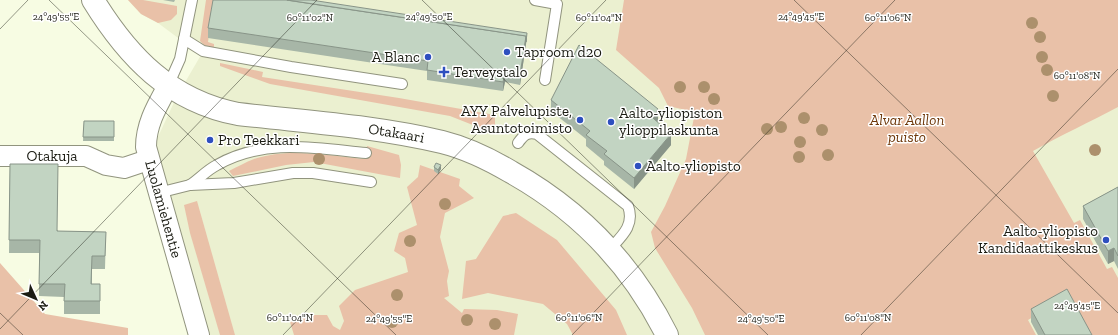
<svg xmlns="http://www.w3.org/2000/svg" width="1118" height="335" font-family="'Zilla Slab',serif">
<rect width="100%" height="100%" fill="#f7fce3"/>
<polygon fill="#ebf0d0" points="128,0 1118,0 1118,335 198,335 158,193 157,139 177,96 201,55 158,23 141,14"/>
<g fill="#e9c1a8">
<polygon points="128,0 143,0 177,6 177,14 171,20 158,23 141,14"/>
<polygon points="206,0 214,0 208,42 214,44 214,48 205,46 200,41"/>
<path d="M624,0H1118V107C1090,122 1061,135 1033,151L1074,223L1080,220L1107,269L1112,267L1118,278V335H1090L1069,296L1028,320L1036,335H705L692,308L655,248L651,232L665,206L686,159L695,112L668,106L659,88L616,50Z"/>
<polygon points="220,63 263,72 262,77 399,98 495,115 495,128 488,131 450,116 270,84 220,66"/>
<path d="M367,146L399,155L401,165L400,178L314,162L286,165L233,176L229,171C237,167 246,162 254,159C290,147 329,156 366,159Z"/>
<polygon points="420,165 460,179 459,186 474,198 445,213 440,237 449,271 447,281 449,296 444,298 462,313 464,309 497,310 518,314 514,335 294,335 290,322 313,315 327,315 333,326 340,330 344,321 339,306 355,290 408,272 405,258 394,251 399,233 417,225 407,187 418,177"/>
<polygon points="197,201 235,335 220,335 190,233 184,205"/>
<polygon points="516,213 557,240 616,310 627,335 573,335 567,324 543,304 488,293 462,299 466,261 476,259 503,216"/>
<polygon points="0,263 45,314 128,328 128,335 0,335"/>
</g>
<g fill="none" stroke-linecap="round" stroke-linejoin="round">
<g stroke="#91947e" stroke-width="12">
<g id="lane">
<polyline points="535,0 557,4 545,80"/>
<polyline points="184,39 203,51 291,67 402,84"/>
<polyline points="168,86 180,59 192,0"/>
<path d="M518,143C523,136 527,131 537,134L628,206C635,225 622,236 610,249"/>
<path d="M190,185C199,179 207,170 217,165C265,138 314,148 366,153"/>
<polyline points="158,193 190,185 234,183 293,173 313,173 371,182"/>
</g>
</g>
<g stroke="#91947e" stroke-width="22">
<g id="street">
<path id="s1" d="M168,86C157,106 146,124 146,147L199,335"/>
<path id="s2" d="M0,156H86L106,165L124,168L148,160"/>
</g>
</g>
<g stroke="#91947e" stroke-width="24">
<g id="secondary">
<path id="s3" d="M93,0C128,57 170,101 238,114C306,122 375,126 442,142C466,148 489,159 511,172C579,210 632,265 667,335"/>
</g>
</g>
<use href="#lane" stroke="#fff" stroke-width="10"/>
<use href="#street" stroke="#fff" stroke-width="20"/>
<use href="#secondary" stroke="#fff" stroke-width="22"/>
</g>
<g fill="#ac906c">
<circle cx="1032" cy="23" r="6"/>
<circle cx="1040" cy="37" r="6"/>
<circle cx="1042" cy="57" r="6"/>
<circle cx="1047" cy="70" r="6"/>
<circle cx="680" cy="87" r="6"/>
<circle cx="704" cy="87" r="6"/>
<circle cx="1053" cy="96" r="6"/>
<circle cx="714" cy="99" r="6"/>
<circle cx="804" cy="118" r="6"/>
<circle cx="781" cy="127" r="6"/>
<circle cx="767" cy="129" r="6"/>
<circle cx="822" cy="130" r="6"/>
<circle cx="800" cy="142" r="6"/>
<circle cx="1095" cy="150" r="6"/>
<circle cx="828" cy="155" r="6"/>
<circle cx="799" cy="157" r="6"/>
<circle cx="319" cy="159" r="6"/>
<circle cx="445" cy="204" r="6"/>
<circle cx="410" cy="241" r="6"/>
<circle cx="397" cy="295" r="6"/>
<circle cx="467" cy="320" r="6"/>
<circle cx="392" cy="322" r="6"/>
<circle cx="495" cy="324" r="6"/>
</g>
<g fill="#a7b6a7">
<polygon points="163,0 175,0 174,2"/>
<polygon points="208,28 527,37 520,85 505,82 503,91 427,80 427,71 208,38"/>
<polygon points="551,100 658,121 657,122 671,145 634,189 604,165 604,161 586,146 586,139 551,111"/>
<polygon points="84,121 114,121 114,141 83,141"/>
<polygon points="10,164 58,231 106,232 105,269 92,269 92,284 100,284 100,314 64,314 64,297 39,296 39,253 9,253"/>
<polygon points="434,167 441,169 438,174 434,171"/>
<polygon points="1118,187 1118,269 1114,261 1108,264 1083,219 1083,206"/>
<polygon points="1031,309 1092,335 1038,335 1031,322"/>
</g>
<g fill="#889488">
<polygon points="527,33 527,37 520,85 520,75 526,36"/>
<polygon points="505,73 505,82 503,91 503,82"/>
<polygon points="658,109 658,121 653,129 653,118"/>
<polygon points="671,134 671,145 634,189 634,178"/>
<polygon points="441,165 441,169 438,174 438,170"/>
<polygon points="1114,248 1114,261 1108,264 1108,251"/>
</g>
<g fill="#c2d4c2" stroke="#889488">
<polygon points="213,0 286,0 526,36 520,75 505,73 503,82 427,70 428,61 208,28"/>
<polygon points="287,0 311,0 527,33 526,42 526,36"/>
<polygon points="579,45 658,109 653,118 671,134 634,178 604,154 607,151 586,135 590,131 551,100"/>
<polygon points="84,121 114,121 114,137 83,137"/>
<polygon points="436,163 441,165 438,170 434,167"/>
<polygon points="10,164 58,164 57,231 106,232 105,256 92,256 91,284 100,284 100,301 64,301 65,284 39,284 40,240 9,240"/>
<polygon points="1118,187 1118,256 1114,248 1108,251 1083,206"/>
<polygon points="1067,289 1092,335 1045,335 1031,309"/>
</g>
<path fill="none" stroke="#1b1c13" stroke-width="1" stroke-opacity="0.45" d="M49,0L396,335M422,0L768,335M794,0L1118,313M0,29L28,0M0,313L23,335M0,329L317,0M283,335L606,0M572,335L895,0M861,335L1118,69"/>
<g fill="#2e4fbf" stroke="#fff" stroke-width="1.5">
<circle cx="507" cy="52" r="4"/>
<circle cx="428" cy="57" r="4"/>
<path d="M442 66h4v4h4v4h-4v4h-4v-4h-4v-4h4z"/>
<circle cx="580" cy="120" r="4"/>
<circle cx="611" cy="122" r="4"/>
<circle cx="210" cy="140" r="4"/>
<circle cx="638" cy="166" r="4"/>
<circle cx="1106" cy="240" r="4"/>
</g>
<g text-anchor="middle" stroke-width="3" stroke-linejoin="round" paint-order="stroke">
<g font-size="15" fill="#1b1c13" stroke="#fff" text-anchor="start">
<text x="515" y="57">Taproom d20</text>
<text x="420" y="62" text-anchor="end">A Blanc</text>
<text x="453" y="77">Terveystalo</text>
<text x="572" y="116" text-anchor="end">AYY Palvelupiste,<tspan x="572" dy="17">Asuntotoimisto</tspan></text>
<text x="619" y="118">Aalto-yliopiston<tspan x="619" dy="17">ylioppilaskunta</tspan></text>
<text x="218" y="145">Pro Teekkari</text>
<text x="646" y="171">Aalto-yliopisto</text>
<text x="1098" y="236" text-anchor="end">Aalto-yliopisto<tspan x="1098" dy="17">Kandidaattikeskus</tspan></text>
</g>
<g font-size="15" font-style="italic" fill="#6e380a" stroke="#fff">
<text x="907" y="125">Alvar Aallon<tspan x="907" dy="17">puisto</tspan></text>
</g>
<g font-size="15" fill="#1b1c13" stroke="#fff">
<text dy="5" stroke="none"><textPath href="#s3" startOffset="350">Otakaari</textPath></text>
<text dy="5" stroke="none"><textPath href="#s2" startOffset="52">Otakuja</textPath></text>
<text dy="5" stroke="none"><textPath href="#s1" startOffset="130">Luolamiehentie</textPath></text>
</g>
</g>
<g font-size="10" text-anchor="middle" fill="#1b1c13" stroke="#fff" stroke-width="3" stroke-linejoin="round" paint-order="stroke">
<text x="56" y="20">24°49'55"E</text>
<text x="429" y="20">24°49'50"E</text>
<text x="801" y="20">24°49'45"E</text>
<text x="599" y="21">60°11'04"N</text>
<text x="310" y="21">60°11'02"N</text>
<text x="888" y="21">60°11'06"N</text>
<text x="1077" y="79">60°11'08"N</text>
<text x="1077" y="309">24°49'45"E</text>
<text x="290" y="321">60°11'04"N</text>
<text x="579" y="321">60°11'06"N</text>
<text x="868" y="321">60°11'08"N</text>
<text x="389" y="322">24°49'55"E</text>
<text x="761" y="322">24°49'50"E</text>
</g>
<g transform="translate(36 299) rotate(134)" stroke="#ffffff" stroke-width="3" paint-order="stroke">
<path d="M0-3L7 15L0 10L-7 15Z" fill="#1b1c13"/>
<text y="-6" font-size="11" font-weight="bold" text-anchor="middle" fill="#1b1c13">N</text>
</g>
</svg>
